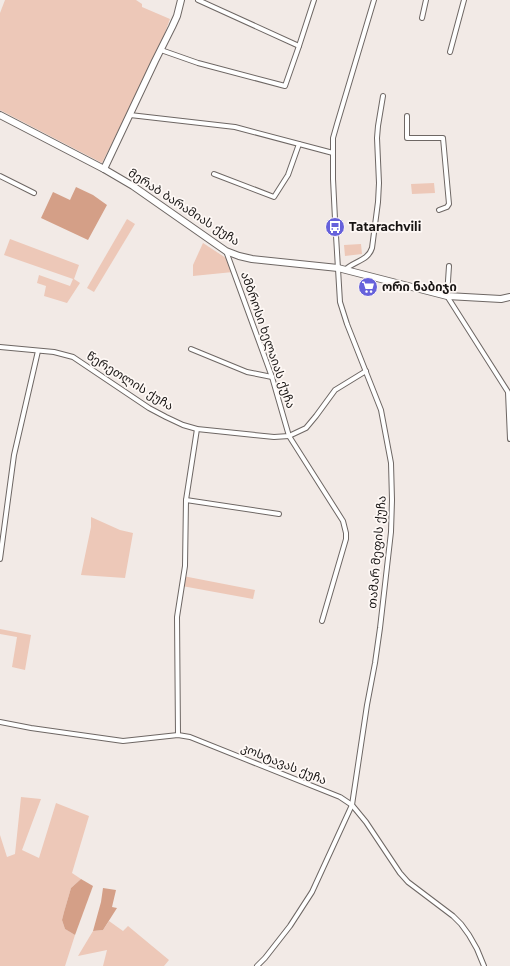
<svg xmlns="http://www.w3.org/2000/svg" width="510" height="966" font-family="Montserrat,'Noto Sans Georgian',sans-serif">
<rect width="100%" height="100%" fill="#f2eae6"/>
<g fill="#edc8b8">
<polygon points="5,0 136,0 142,4 142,7 170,19 159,49 102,163 0,110 0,13"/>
<polygon points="434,183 435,193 412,194 411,184"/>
<polygon points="127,219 135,224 94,292 87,288"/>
<polygon points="10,239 79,265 74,279 80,283 67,303 44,296 46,286 37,283 39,275 70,286 73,279 4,255"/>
<polygon points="203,243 229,260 233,272 193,276 193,265"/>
<polygon points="361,244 362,254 345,256 344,245"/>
<polygon points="91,517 120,530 133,533 125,578 81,575 91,527"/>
<polygon points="183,576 255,590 253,599 182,586"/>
<polygon points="0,629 31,635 25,670 12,667 17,637 0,634"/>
<polygon points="21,797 41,799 22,850 39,858 56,803 89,816 72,873 81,879 71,888 64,912 62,920 65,929 75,935 65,966 0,966 0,835 7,857 15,854"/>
<polygon points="109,921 123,931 128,926 169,960 164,966 103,966 107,950 78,956 93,931 103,930"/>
</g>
<g fill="#d49f87">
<polygon points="76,187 93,195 107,205 88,240 41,218 53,192 70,200"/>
<polygon points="81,879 93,886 75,935 65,929 62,920 64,912 71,888"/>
<polygon points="103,888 116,890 112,907 117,908 103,930 93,931 101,902"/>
</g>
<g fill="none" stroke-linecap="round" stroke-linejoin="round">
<g stroke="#6e6764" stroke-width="6">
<g id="street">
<polyline points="198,0 299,46"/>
<polyline points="422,18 426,0"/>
<polyline points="161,50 198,63 285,86 299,46 314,0"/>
<polyline points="450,52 464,0"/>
<polyline points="130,115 235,127 333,153"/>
<polyline points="407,116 407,138 443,138 449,204 447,207 439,210"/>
<polyline points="214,174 274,197 288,175 299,144"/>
<polyline points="0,176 34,193"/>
<polyline points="226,251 272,377 289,436 343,521 346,533 346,539 322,621"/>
<polyline points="449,266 447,296 508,392 510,439"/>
<path d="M345,270C354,261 368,261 372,248L378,202L379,183L377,138L378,126L383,96"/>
<polyline points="0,347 54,352 73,357 149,408 166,417 183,425 197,429 274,437 289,436 306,428 316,416 335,390 366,371"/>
<polyline points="191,349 247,372 272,377"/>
<polyline points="186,500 279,514"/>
<polyline points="0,559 14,455 38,351"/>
<polyline points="0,722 31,728 123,741 178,735 190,737 340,797 352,805 366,822 400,873 408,882 453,916 461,924 469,935 477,949 484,966"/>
<polyline points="178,735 177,617 185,566 186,500 197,429"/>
<polyline points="257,966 265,958 290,926 312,892 352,805 367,705 375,663 380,628 391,532 392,500 391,463 381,410 347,324 340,302 335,219 333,179 333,138 337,124 374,0"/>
</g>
</g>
<g stroke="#6e6764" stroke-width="8">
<g id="secondary">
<polyline points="0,115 104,169 133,186 226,251 239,256 252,259 338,268 447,296 501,299 510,297"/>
<polyline points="104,169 155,61 172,27 177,16 181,0"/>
</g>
</g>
<use href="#street" stroke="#fff" stroke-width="4"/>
<use href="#secondary" stroke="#fff" stroke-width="6"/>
</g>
<defs>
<g id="bus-disc" transform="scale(1)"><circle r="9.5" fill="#6661db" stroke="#fef8f5"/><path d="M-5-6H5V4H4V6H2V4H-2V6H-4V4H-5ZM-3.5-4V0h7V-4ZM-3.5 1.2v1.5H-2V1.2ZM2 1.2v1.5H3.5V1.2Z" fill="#fff"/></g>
<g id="supermarket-disc" transform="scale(1)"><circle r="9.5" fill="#6661db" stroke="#fef8f5"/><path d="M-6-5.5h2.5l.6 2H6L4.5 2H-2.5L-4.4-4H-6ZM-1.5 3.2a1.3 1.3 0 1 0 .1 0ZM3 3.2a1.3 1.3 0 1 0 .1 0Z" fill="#fff"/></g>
</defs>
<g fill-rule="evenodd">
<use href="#bus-disc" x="335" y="227"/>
<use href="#supermarket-disc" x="368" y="287"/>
</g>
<g text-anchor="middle" stroke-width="3.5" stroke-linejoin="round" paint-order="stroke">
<g font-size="12" fill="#181514" stroke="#fef8f5">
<text transform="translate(184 207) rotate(33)" y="4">მერაბ ბარამიას ქუჩა</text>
<text transform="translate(268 340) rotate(71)" y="4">ამბროსი ხელაიას ქუჩა</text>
<text transform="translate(130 381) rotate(32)" y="4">წერეთლის ქუჩა</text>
<text transform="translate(377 552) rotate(-85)" y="4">თამარ მეფის ქუჩა</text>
<text transform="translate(284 764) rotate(22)" y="4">კოსტავას ქუჩა</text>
</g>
<g font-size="12" font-weight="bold" fill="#181514" stroke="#fef8f5" text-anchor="start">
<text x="349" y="231">Tatarachvili</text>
<text x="382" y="291">ორი ნაბიჯი</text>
</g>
</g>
</svg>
